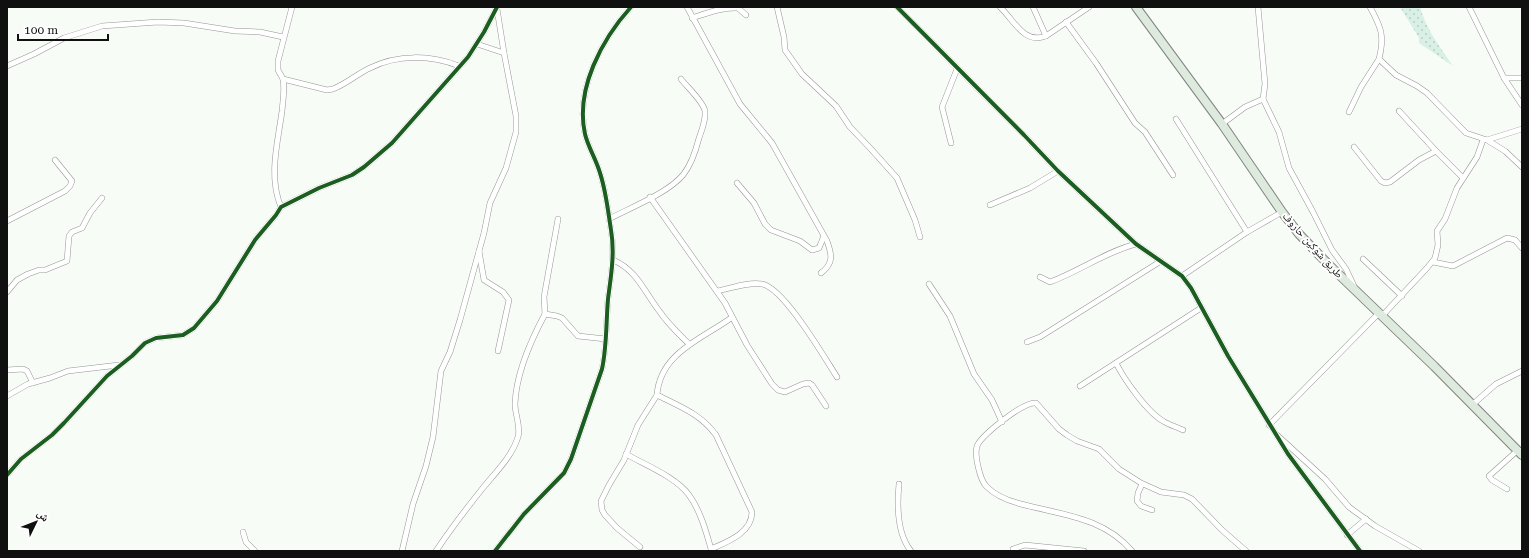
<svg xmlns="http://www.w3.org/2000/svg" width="1529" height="558" font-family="'Roboto Serif','Noto Naskh Arabic',serif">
<defs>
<pattern id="park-dots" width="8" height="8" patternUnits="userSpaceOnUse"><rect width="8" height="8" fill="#d9f0e7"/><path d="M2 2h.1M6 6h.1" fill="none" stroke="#b9cdc5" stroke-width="1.8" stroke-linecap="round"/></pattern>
</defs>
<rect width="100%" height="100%" fill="#f7fcf7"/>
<path fill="url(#park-dots)" d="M1400,7H1420C1426,29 1440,47 1453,66L1419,43V38Z"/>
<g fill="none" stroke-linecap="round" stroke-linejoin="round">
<g stroke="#949694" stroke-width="6">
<g id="street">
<path d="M292,7L278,61V70L283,79L327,90L333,89C346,84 357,74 370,68C398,54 431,55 459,66"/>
<path d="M687,7L740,104L772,143L827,241C832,255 834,263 821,273"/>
<polyline points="777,7 784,37 785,50 802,74 836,106 850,127 871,149 897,178 915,220 920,237"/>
<polyline points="897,7 1024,135 1058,171 1136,244 1182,276 1191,288 1228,356 1288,454 1360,551"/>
<path d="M1000,7C1014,20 1024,45 1046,36L1089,7"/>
<polyline points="1033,7 1046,36"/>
<path d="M1370,7C1381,27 1385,36 1379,59L1396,75L1417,86L1427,93L1466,133L1487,140L1522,129"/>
<polyline points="1469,7 1504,78 1522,105"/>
<polyline points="497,9 504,53"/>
<path d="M692,18C707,13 723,7 738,8L746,15"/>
<polyline points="1066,22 1096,63 1135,123 1145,132 1173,175"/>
<polyline points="7,66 34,54 64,38 102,26 158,22 184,23 235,31 260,32 283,37"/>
<polyline points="1504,78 1522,78"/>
<polyline points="1263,99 1279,132 1289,168 1313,212 1332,250 1346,269 1354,286"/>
<polyline points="1399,111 1436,151 1463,178"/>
<polyline points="1349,112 1361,87 1379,59"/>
<polyline points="1176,119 1247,232"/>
<polyline points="1222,124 1245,107 1263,99 1265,84 1258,7"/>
<polyline points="1487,140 1505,151 1522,167"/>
<polyline points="951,143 942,107 957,69"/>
<polyline points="1354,147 1381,181 1385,183 1390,182 1419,160 1436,151"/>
<polyline points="737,183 754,203 765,224 771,230 800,241 812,250 819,248 824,236"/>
<polyline points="650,197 725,303 747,345 772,384 778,390 785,392 803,384 809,383 812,385 826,406"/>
<polyline points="990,205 1030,188 1058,171"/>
<path d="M281,207C268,176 278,142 282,111C283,100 285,90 283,79"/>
<path d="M609,219C630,208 668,193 683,175C691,165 696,150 699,138C702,130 706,120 705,111C703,101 687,87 681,79"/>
<polyline points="7,221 65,191 70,186 72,181 55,160"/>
<polyline points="479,251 484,280 503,292 509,300 498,351"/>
<polyline points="1363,259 1402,296"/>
<path d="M613,260C637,270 645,293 660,312C668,324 679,334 689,344"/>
<polyline points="1433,262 1453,266 1507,238 1515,240 1522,248"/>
<polyline points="1182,276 1247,232 1282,212"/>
<path d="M1040,277L1050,282C1080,271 1105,252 1136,244"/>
<polyline points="929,284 950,316 974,374 992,400 1002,422"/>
<path d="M717,291C732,288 747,282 762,284C784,288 824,357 837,377"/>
<polyline points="7,292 17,280 28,274 39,270 45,270 67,261 69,236 72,232 82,228 90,213 102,198"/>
<polyline points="545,314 544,297 558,219"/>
<polyline points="1382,316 1427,268 1435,258 1438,245 1437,231 1445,219 1457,188 1477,157 1483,140"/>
<polyline points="1027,342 1040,337 1161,261"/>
<path d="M1116,363C1124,379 1147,412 1163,421C1169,425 1177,427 1183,430"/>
<polyline points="7,370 23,369 27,371 33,383"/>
<polyline points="1080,386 1201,308"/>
<polyline points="7,396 28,384 50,378 68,371 119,365"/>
<polyline points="1472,405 1496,384 1522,371"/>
<polyline points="1269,425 1379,313"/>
<polyline points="1277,435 1325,479 1349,507 1375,526 1419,551"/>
<path d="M626,454C645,465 676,477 689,495C700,510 706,531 711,549C727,542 752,533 752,512L716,435C701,414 679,406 657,395C660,353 702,339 731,318"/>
<polyline points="7,475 21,459 52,435 64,423 107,376 132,356 145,343 156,338 183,335 194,328 217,301 255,240 276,215 281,207 319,188 352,175 364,167 392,143 468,57 484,32 497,7"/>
<path d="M899,484C897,505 897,534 911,551"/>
<polyline points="1142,484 1138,493 1137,501 1141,506 1152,510"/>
<polyline points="1507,489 1492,480 1489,476 1518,450"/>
<polyline points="243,532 246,542 255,551"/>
<polyline points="1347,535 1366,519"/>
<polyline points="640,547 617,528 605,515 602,510 601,501 609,485 624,460 638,425 657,395"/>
<polyline points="402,551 413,504 426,466 433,437 441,371 450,352 460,320 484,233 490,203 506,168 516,132 516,116 504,53 477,44"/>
<path d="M436,551C450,530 466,509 482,489C494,474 512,457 518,437C521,426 515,415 515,404C516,374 531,340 545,314L557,316L562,318L578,336L606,339"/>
<path d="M495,551L524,514L564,473L571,459L602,369C607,346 606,322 608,299C611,276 615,253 611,230C608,211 606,191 600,173C596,159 588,147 585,134C575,89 602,39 631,7"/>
<polyline points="1014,551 1013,549 1025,545 1084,551"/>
<path d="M1132,551C1104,518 1064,515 1025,505C1012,502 997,497 987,487C980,481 973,452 978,444C985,433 1024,401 1036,403L1059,429L1067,435L1077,441L1099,449L1119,469L1141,483L1161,492L1184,495L1192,499L1222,530L1246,551"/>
</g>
</g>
<g stroke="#818481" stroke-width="10">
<polyline id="primary" points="1136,7 1222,124 1282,212 1299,234 1328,264 1434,366 1522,455"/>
</g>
<use href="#street" stroke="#fefffe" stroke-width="5"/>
<use href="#primary" stroke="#deeadd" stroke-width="8"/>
<g stroke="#fff" stroke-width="6">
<g id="cycleway">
<polyline points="897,7 1024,135 1058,171 1136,244 1182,276 1191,288 1228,356 1288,454 1360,551"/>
<polyline points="7,475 21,459 52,435 64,423 107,376 132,356 145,343 156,338 183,335 194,328 217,301 255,240 276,215 281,207 319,188 352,175 364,167 392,143 468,57 484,32 497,7"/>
<path d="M495,551L524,514L564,473L571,459L602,369C607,346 606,322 608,299C611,276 615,253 611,230C608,211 606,191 600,173C596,159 588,147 585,134C575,89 602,39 631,7"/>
</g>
</g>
<use href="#cycleway" stroke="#1b5e20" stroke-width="4"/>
</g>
<g text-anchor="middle" stroke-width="4" stroke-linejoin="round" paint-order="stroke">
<g font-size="11" fill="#101010" stroke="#fff">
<text transform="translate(1313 245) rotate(48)" y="4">طريق شوكين حاروف</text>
</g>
</g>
<rect width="1529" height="558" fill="none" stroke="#101010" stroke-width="16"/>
<g transform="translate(36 522) rotate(47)" stroke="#ffffff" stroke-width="3" paint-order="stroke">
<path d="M0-3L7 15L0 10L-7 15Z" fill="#101010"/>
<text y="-6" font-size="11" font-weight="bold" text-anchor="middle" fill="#101010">ش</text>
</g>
<path d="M18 34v6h90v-6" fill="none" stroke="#101010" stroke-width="2"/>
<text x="24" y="34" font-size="12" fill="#101010" stroke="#ffffff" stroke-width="3" paint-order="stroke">100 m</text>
</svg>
